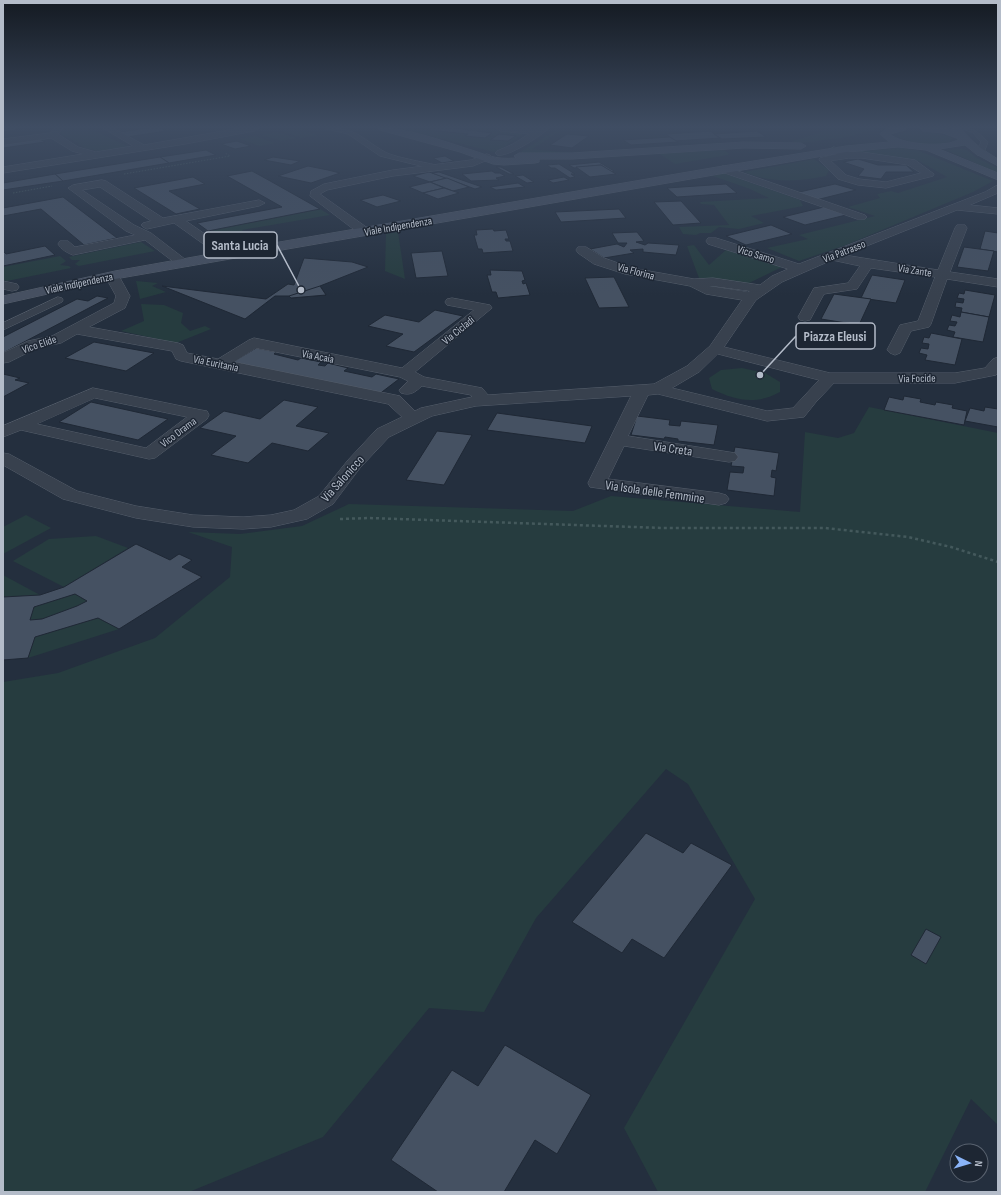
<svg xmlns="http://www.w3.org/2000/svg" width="1001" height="1195" font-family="'Sofia Sans Condensed',sans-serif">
<rect width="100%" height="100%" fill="#242f3e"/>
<g fill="#263c3f">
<polygon points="65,128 89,128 129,147 126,149 109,151 98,151 84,148 78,143 60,134"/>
<polygon points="297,128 317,135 302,138 282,131"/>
<polygon points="399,128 430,129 427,130 468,134 466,136 493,137 491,140 507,141 516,136 499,134 496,136 490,135 492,133 454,128 485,128 526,132 498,151 494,152"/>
<polygon points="833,128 879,128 848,137 801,143 794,143 793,141"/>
<polygon points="557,130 568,130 560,131 532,149 570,153 522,153 522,151"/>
<path d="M908,131H928L951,137L952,140C939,149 912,144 898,137V134Z"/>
<polygon points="277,132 297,138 281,141 262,135"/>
<polygon points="255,136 275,143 260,146 240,139"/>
<polygon points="900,148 917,150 993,181 973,192 846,245 799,261 767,248 808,239 799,235 875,216 848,207 880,198 877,194 891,191 898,193 947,177 919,161 853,152"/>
<polygon points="961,149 967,150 977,158 998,168 998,173 946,150"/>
<polygon points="723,150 729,153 728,155 675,164 658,153"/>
<path d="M814,159L829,170L826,176C799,182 770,183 744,172Z"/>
<polygon points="723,173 800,200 803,206 751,216 764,223 739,229 719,227 711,233 700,233 696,235 683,234 679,227 729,225 714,205 701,204 700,202 769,198 750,189 713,176"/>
<polygon points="320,209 330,215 242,230 247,236 220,240 208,231"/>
<polygon points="398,232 405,279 385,271 386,234"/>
<polygon points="141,242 155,251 79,266 75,264 80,260 72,260 69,257"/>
<polygon points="694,245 709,265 726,250 784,266 749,283 699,278 687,246"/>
<polygon points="60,256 66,261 60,265 69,266 71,268 7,281 3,280 3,267"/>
<polygon points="136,281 158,283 152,286 166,292 140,299"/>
<polygon points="141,304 164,305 183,313 181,323 190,331 205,326 211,329 176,343 121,331 144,321"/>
<path d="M742,368L765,373L780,382V392C756,405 736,401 712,389L709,378L721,370Z"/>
<polygon points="869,407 998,433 998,1125 971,1099 925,1192 658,1192 624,1128 755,899 688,784 666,769 536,918 484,1012 429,1008 323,1137 189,1192 3,1192 3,682 58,673 155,638 230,577 232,547 188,532 240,534 302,526 349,504 573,511 611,496 800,512 805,432 838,438 854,433"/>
<polygon points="26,515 51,528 3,554 3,527"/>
<polygon points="96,536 128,548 64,587 13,561 49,539"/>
<polygon points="3,575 40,595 3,597"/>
<path d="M75,594L87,601C70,611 50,619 30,620L34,607Z"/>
<polygon points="98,618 119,629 28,658 35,637"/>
</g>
<g fill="#455162" stroke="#1f2835" fill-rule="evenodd">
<polygon points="3,128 24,128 3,132"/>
<polygon points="148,128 161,128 166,131 127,137 120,132"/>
<polygon points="423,128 454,128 492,133 485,138 465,136 468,134 427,130 430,129"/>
<polygon points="710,131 720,138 675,141 666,134"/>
<polygon points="757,131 766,137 722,139 714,134"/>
<polygon points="499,134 508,135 516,136 508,141 490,140"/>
<polygon points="567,134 589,136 572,148 550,145"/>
<polygon points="670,137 678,142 631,145 623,140"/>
<polygon points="38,138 45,142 3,148 3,144"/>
<polygon points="237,141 251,146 235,149 221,144"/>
<polygon points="206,150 216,155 169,163 160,157"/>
<polygon points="445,156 454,161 442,163 433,158"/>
<polygon points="160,157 169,163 63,181 55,174"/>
<polygon points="273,157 300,161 291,165 264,160"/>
<polygon points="858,159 878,165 906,165 914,172 886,172 881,179 858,176 864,169 843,162"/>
<polygon points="599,162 614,171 611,172 601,165 574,168 569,165"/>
<polygon points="559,164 575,174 571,174 575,177 570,178 555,168 551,168 547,165"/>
<polygon points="601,165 616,174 590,177 576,167"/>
<polygon points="308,166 328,170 340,173 311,183 278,176"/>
<polygon points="496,167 501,167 514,174 509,174"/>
<polygon points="252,171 272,182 320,209 208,231 197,223 282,207 227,176"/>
<polygon points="492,171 495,173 500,173 505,176 496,178 499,180 471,181 462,174"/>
<polygon points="429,172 447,178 430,182 413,176"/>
<polygon points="439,172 482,187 475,189 432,173"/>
<polygon points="55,174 63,181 3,190 3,183"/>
<polygon points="523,175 534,182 527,183 515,176"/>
<polygon points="193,177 205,184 169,191 200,209 176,214 134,188"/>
<polygon points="564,177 569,180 553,183 548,180"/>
<polygon points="447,178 469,187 453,191 430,182"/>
<polygon points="430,182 444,188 423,193 409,187"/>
<polygon points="518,183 525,187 496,190 490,187"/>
<polygon points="726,184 737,193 677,197 667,188"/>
<polygon points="835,184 856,190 816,200 795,193"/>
<polygon points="444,188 459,193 438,199 423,193"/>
<polygon points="383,195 401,201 377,207 360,200"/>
<polygon points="63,197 117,238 84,245 41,209 3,216 3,208"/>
<polygon points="681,201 701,223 673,225 654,202"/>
<polygon points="824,207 846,215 805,225 783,217"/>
<polygon points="619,209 626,218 561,222 555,212"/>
<polygon points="771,225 792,234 746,245 726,236"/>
<polygon points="493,229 494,231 506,230 509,239 505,239 506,241 510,241 513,251 483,253 482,249 478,249 474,235 477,235 476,230"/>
<polygon points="985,231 998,233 998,252 980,249"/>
<polygon points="637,232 644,241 636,242 645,245 648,243 679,245 676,255 643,252 643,249 630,250 634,253 604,258 590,249 617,244 624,247 627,243 618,243 612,233"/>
<polygon points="45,246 55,255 3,266 3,251 6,254"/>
<polygon points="964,247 994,251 988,271 957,267"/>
<polygon points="442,251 448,276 416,278 411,253"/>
<polygon points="304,258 352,262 368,267 320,286 326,295 291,298 289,296 275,296 245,319 162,286 266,299 288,284 294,285"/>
<polygon points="490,270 522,271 525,280 522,281 523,284 526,283 530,295 498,298 496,292 492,292 487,275 491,275"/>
<polygon points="872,275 905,280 896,303 861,298"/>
<polygon points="614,277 629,307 599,308 585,278"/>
<polygon points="320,286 326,295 291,298 289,296"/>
<polygon points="965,290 995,295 989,317 961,312 962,308 955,307 956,302 963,303 964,299 957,298 959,293 964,294"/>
<polygon points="834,294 871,299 859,325 821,319"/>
<polygon points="97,296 108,298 3,353 3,337 77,299 88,301"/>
<polygon points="435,310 463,316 414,352 386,346 403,334 368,326 385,315 419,322"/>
<polygon points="961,312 989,317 983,342 953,337 955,332 947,330 949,325 955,326 957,322 950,321 952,315 960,317"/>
<polygon points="931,333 962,339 955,365 925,360 927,355 919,353 921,348 928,349 929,344 922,343 924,337 929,338"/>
<polygon points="94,342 154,353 126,371 65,358"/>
<polygon points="256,348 276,352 274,354 298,360 301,358 321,362 318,365 325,366 328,363 348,368 344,371 372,377 376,374 399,379 378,395 233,362"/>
<polygon points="3,374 20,378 15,380 29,383 3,397"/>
<polygon points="904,396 921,399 920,402 935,405 936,402 953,405 952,408 967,411 964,425 884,410 889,397 903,400"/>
<polygon points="284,400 318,407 296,426 329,433 308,451 272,443 248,463 211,455 236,436 200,428 224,411 260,419"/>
<polygon points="91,402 168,419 138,440 59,422"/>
<polygon points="985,407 998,409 998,427 965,421 970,408 984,411"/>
<polygon points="497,413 592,426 585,443 487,430"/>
<polygon points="637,416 670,420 669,425 680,426 681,421 718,425 714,445 678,441 678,439 665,437 664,439 631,435"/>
<polygon points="437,431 472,435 444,485 406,480"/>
<polygon points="735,447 779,453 776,471 772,470 771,477 776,478 774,496 727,490 730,472 743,473 744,467 731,466"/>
<path d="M136,544L170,560L179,554L192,560L182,567L202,577L119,629L98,618L35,637L28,658L3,660V597L40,595L64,587ZM75,594L87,601L77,606L42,619L30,620L34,607Z"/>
<polygon points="646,833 683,853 691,843 732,865 664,958 632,939 622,953 572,922"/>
<polygon points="926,929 941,937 926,964 911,955"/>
<polygon points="505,1045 591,1095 557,1154 535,1140 504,1192 438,1192 391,1160 452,1070 478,1086"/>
</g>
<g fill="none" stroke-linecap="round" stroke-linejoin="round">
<g stroke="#565f6c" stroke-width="1">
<g id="lane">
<path d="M326,128C358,128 359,137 385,152C394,157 423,162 436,165L437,167L433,169L380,156L348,134L327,129Z"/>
<path d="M960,128C974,128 977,131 987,141L988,142L983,155H977L976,153L981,142L973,133Z"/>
<polygon points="58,297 62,298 63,300 62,302 3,330 3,323"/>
</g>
</g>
<g stroke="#565f6c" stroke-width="1">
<g id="street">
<polygon points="54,128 63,128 58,134 78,147 96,152 133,146 103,128 113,128 144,145 240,128 259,128 254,131 185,144 3,173 3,167 83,154 72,151 51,138 3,145 3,139 50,133"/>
<path d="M497,128H549C541,136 507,158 497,155L495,153L497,151L513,144L529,134L501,131Z"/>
<path d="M834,147L850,152H862L915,160L934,174L933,176L886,188L858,185L838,179L819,160L820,158L837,154L829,150ZM849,158H862L908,165L921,173L886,182L859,179L846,175L831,161Z"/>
<polygon points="487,154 490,155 492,157 490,159 473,166 393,176 327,190 320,194 369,229 371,232 369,235 361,235 310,196 311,191 324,184 393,170 471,160"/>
<polygon points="723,166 865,215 867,217 865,219 857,219 719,171 718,169"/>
<path d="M102,180L106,181L163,218L259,200L265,203L259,206L186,221L231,252L233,255L231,258H223L174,223L147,229L143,227L141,225L143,223L151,221L100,187L82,190L134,225L151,233L190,263L189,266H179L145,240L73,255C67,253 61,249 58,244L60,241H68L75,247L135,235L126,231L68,188L73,185Z"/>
<path d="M998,185V193L970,205L998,208V214L957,210L844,255L938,270L955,228L957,225H965L967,228L950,272L998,279V287L947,279L931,324L929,327L911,331L900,353L895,355L890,353L887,350L900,325L918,321L935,277L871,268L857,289L824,294L810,320L805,321L800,320L798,317L814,288L848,283L860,266L832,260L782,282L756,300L724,347L830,373H955L985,368L993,359L998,357V372L996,375L955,383H834L816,402L804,417L767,421L658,394L648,395L628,436L729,452L735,453L738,457L735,461L729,462L624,446L608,479L719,493L726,495L729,499L726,503L719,505L590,487L588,483L631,396L476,406L432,416L389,437L360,468L333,504L307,519L271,527L243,529L193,527L136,518L63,499L3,465V453L9,454L77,491L136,506L193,515L243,517L271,515L294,510L319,496L348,460L377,429L402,417L388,404L181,361L176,359L172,351L77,334L61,343L37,348L9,362L3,363V353L28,341L52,336L114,303L116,296L105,276L107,273H117L119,276L130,296L125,308L89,327L178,343L183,345L187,353L218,359L249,340L254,338L402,368L474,310L447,305L445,302L447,299L452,298L490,305L492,308L415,372L424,377L482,388L488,395L654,384L687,366L710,346L742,300L706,294L690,286L625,274L594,264L578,253L576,250L578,247H586L604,258L632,268L694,279L713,278L760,285L772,276L788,269L708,244L706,241L708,238H716L799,264L985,192ZM709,286H713L750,291L748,292ZM256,348L400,377L408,381L399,390L401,393C411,396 415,392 422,386L471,395L472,397L421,408L415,411L400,396L234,362ZM718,354L819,380L793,408L767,411L672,388L699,372Z"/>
<polygon points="3,281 17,284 19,287 17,290 12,291 3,289"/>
<path d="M93,388L201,410L207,411L209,415L207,419L155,458L149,459L21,430L3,437V426ZM95,398L187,417L146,448L37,424Z"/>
</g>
</g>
<g stroke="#565f6c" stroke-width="1">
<g id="secondary">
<path d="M378,128C403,127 441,140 465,148C486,154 493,160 516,158L514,156L519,153H572L744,142L801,143L806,146L801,149L744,148L572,159H539V162L535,163L504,165L493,164L460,152L380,130Z"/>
<path d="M888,128H906L905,130L890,134C901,145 948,148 959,139L943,133L923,131L919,128H946L954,131L953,128H961C971,142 983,150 998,159V166L976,154L965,145L939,149L998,173V180L926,150L898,147L846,152L115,279L3,304V296L115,271L227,251L723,166L846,146L889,142L880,134Z"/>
</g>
</g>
<g stroke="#44595c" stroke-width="1" stroke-dasharray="1.5 1.5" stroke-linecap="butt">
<polyline points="124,174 230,156 225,153"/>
<polyline points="13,193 52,186"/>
</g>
<polyline stroke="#44595c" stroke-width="2.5" stroke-dasharray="3 3" stroke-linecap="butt" points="340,519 369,518 663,528 825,528 908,537 951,547 998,562"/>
<use href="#lane" fill="#38414e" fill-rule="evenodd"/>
<use href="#street" fill="#38414e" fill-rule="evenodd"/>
<use href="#secondary" fill="#465061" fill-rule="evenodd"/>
</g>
<linearGradient id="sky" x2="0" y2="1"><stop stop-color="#141a22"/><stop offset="0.43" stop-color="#3f4d63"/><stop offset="1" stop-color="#3f4d63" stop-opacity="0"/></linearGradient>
<rect width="1001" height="295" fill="url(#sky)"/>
<g text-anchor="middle" stroke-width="3" stroke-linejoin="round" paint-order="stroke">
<g font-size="11" fill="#b4bcc9" stroke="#1d2633">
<text transform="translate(398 226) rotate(-10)" y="4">Viale Indipendenza</text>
<text transform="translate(844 251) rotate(-21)" y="4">Via Patrasso</text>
<text transform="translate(756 254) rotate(17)" y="4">Vico Samo</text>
<text transform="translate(915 270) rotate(9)" y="4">Via Zante</text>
<text transform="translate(636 271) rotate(15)" y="4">Via Florina</text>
<text transform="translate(79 283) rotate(-12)" y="4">Viale Indipendenza</text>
<text transform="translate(458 330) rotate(-39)" y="4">Via Cicladi</text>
<text transform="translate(39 344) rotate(-19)" y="4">Vico Elide</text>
<text transform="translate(318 356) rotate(11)" y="4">Via Acaia</text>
<text transform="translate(216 363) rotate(12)" y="4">Via Euritania</text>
<text transform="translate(917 378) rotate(-1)" y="4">Via Focide</text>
<text transform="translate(178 432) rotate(-37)" y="4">Vico Drama</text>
</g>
<g font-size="13" fill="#b4bcc9" stroke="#1d2633">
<text transform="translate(673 448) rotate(8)" y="5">Via Creta</text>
<text transform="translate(342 478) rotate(-48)" y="5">Via Salonicco</text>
<text transform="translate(655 491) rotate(8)" y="5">Via Isola delle Femmine</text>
</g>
</g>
<path fill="none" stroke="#b4bcc9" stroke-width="1.5" d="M301 290L277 245M760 375L796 336"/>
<g fill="#b4bcc9" stroke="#1d2633" stroke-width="1.5">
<circle cx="301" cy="290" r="4"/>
<circle cx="760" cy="375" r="4"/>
</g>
<g fill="#1d2633" stroke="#b4bcc9" stroke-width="1.5">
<rect x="204" y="232" width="73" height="26" rx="4"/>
<rect x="796" y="323" width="79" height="26" rx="4"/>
</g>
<g font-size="14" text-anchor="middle" font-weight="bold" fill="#b4bcc9">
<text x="240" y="250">Santa Lucia</text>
<text x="835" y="341">Piazza Eleusi</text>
</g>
<rect width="1001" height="1195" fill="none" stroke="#b4bcc9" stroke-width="8"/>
<g transform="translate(969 1163) rotate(95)"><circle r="19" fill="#1d2633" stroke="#59626f"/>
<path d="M0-3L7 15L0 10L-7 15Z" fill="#8ab4f8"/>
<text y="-6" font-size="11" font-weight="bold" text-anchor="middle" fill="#b4bcc9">N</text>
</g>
</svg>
